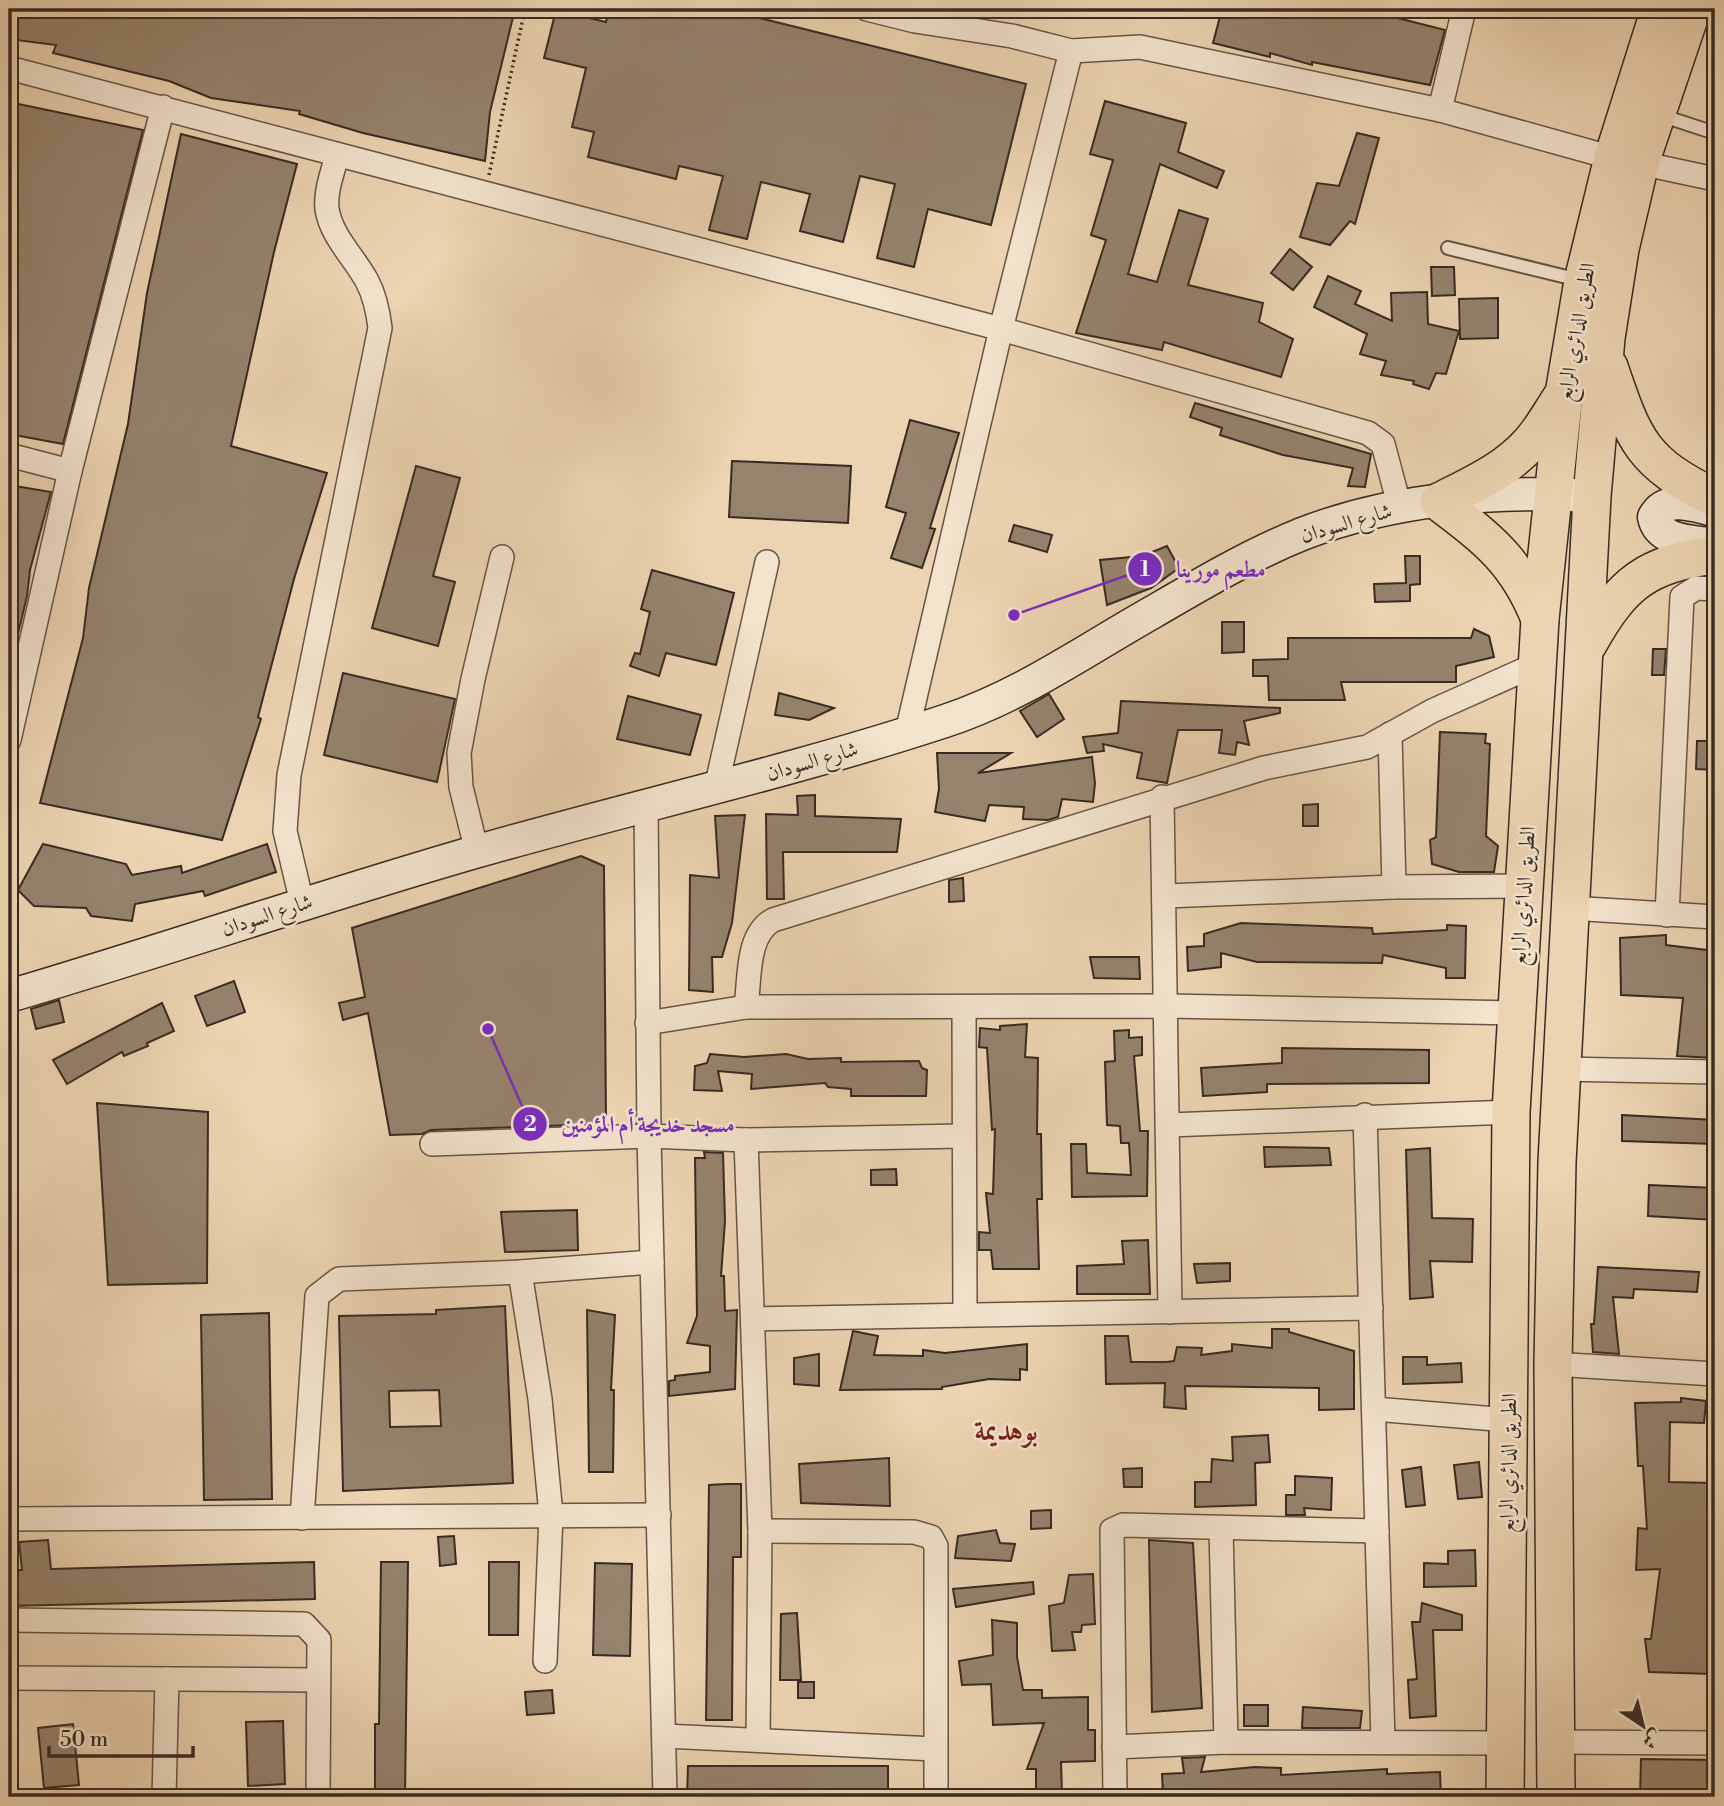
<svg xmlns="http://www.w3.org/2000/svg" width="1724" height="1806" font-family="'Libre Bodoni',Amiri,serif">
<rect width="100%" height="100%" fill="#ecd3b1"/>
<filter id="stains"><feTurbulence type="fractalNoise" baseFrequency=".00286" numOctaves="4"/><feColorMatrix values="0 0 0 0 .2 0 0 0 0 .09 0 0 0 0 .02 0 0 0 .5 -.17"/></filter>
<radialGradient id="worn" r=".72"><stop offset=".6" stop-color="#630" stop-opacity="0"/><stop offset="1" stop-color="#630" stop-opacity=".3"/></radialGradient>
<g fill="#96826d" stroke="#382b23" stroke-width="2" fill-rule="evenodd">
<polygon points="9,9 515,9 490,112 485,161 363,133 299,114 300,111 211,98 169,81 53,53 56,45 16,40 17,36 9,35"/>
<polygon points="609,9 723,9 1026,84 991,225 928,209 914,267 877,258 895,184 860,176 843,242 800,231 810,194 761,182 747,239 709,230 723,176 679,166 676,179 588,157 594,132 572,127 586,68 544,58 556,10 606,22"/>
<polygon points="1222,9 1362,9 1445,30 1430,85 1312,62 1312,65 1270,53 1270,57 1213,43"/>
<polygon points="1105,101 1186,123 1178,152 1224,171 1217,188 1160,164 1128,274 1157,282 1179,210 1208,219 1188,285 1263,303 1259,322 1293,339 1281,377 1164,342 1162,350 1076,333 1106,240 1091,235 1113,160 1090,154"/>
<polygon points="9,102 143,130 63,444 9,434"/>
<polygon points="1357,133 1379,138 1355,224 1350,221 1330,245 1300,237 1317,183 1339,186"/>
<polygon points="181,134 297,164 274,252 231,446 327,473 294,579 258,717 261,719 222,840 40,803 83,638 89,588 128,424 147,293"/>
<polygon points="1290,249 1312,267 1293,290 1271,273"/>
<polygon points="1431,267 1454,267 1455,295 1432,296"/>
<polygon points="1328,276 1361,291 1355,304 1392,321 1391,293 1427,292 1428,324 1459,331 1446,374 1436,373 1429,389 1413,384 1414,381 1381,375 1386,361 1360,354 1367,334 1314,307"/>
<polygon points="1498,298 1498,338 1460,339 1459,299"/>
<polygon points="1195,403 1371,454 1365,487 1348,486 1353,468 1283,455 1220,435 1222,428 1190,417"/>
<polygon points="910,420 959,433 930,528 935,529 922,568 891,558 906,513 886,507"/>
<polygon points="732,461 851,466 848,523 729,517"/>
<polygon points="416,466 460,478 433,576 455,582 438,646 372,628"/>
<polygon points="9,485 51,492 30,570 27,596 11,663"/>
<polygon points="1014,525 1052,535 1047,552 1009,541"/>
<polygon points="1167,546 1179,568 1151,588 1107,605 1100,560 1142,556"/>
<polygon points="1405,556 1420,556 1420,584 1410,585 1410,601 1375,602 1374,584 1406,583"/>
<polygon points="652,570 734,593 716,665 666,653 659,676 630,666 635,653 640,654 650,612 641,609"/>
<polygon points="1222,622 1244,622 1244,652 1222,653"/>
<polygon points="1474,629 1489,636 1494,657 1456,666 1456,682 1341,682 1345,700 1269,700 1268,676 1253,676 1253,660 1288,659 1288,638 1471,638"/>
<polygon points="1653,649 1666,649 1664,675 1652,675"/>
<polygon points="343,673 455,699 437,782 324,755"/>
<polygon points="779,693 834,708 809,720 775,715"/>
<polygon points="1049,694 1064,719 1037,737 1020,711"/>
<polygon points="628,696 701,715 690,755 617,739"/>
<polygon points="1121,701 1280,708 1280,713 1244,721 1249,745 1237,742 1235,755 1219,753 1222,730 1178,730 1167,783 1137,778 1142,753 1103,744 1104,751 1087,753 1083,737 1118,733"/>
<polygon points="1440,732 1486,734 1485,743 1490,744 1486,836 1498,846 1494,872 1459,872 1432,864 1430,840 1436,837"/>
<polygon points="1697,741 1715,741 1715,770 1696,769"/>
<polygon points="937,753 1011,753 978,773 1092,757 1095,783 1093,802 1062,799 1058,817 1048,820 1023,819 1024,807 989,805 985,821 935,812 939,789"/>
<polygon points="815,795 815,816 901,819 897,852 783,852 784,899 767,899 766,814 798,815 797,796"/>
<polygon points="1318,804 1318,826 1303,826 1303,805"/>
<polygon points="745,815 732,923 722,957 712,957 713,992 689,990 690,875 719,878 715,816"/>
<polygon points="43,844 126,864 132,875 181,866 182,873 267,844 276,872 205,896 203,891 135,904 132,921 91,916 86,908 34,906 18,890"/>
<polygon points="581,856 604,866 606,1124 431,1130 422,1134 390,1135 368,1013 343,1020 339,1003 365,997 352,928"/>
<polygon points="963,878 964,901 949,902 949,880"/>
<polygon points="1241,923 1372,928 1373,934 1447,930 1447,925 1466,926 1465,978 1446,978 1446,968 1383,955 1382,963 1257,962 1221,953 1221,967 1188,971 1187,947 1204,946 1204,934"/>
<polygon points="1666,935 1666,945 1715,951 1715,1058 1677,1056 1683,998 1621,995 1620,938"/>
<polygon points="1090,957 1139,957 1140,979 1094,978"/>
<polygon points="234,981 245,1012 207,1026 195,996"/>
<polygon points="59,1000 64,1022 36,1029 31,1009"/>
<polygon points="162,1003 174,1031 147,1043 148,1046 124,1056 122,1052 67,1084 53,1060"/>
<polygon points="1027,1024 1025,1057 1038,1058 1037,1134 1041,1134 1042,1199 1037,1199 1039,1269 993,1269 991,1250 979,1250 979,1232 990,1233 986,1193 993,1194 995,1129 992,1130 987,1048 979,1047 980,1028 1000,1030 1000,1026"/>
<polygon points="1129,1030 1129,1038 1142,1037 1142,1055 1134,1056 1140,1131 1148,1131 1147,1196 1072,1197 1071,1144 1086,1144 1087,1173 1131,1175 1129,1143 1121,1143 1120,1126 1107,1125 1105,1062 1115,1061 1114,1031"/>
<polygon points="1282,1048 1429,1050 1429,1083 1267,1084 1267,1092 1203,1096 1201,1068 1282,1063"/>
<polygon points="710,1054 744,1057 786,1054 808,1059 841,1058 841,1062 919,1061 922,1068 927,1070 926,1096 851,1096 851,1089 828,1087 825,1083 751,1089 752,1074 718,1071 722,1091 694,1090 695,1066 707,1063"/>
<polygon points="97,1103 208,1112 207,1283 108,1285"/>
<polygon points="1622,1115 1715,1120 1715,1144 1622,1141"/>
<polygon points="1264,1147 1329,1148 1331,1165 1265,1167"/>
<polygon points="1430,1148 1432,1218 1473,1219 1472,1262 1430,1261 1433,1297 1410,1299 1406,1150"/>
<polygon points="704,1152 723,1153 725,1221 721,1276 724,1276 725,1311 737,1310 735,1389 669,1396 669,1381 675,1380 675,1376 710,1372 710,1346 687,1343 697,1316 695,1158 705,1158"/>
<polygon points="896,1169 897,1185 871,1185 871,1170"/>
<polygon points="1649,1185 1715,1188 1715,1220 1648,1216"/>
<polygon points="577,1210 578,1250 505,1252 501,1212"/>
<polygon points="1148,1240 1150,1294 1077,1294 1077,1266 1124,1264 1122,1241"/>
<polygon points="1230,1263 1230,1281 1197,1283 1194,1264"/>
<polygon points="1598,1267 1699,1272 1697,1292 1634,1289 1633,1298 1613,1297 1619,1354 1593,1352 1591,1324 1594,1324"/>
<path d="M505,1306L513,1483L343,1491L339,1316L436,1314V1310ZM439,1390L441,1426L390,1427L389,1391Z"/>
<polygon points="587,1310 615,1315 611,1390 614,1390 613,1472 589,1472"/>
<polygon points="269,1313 272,1499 204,1500 201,1315"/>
<polygon points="1272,1329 1289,1329 1289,1332 1354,1351 1354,1409 1319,1410 1319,1388 1185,1386 1186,1409 1164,1407 1165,1383 1106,1384 1105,1336 1128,1336 1131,1362 1166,1362 1174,1361 1177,1347 1202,1348 1201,1355 1232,1351 1232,1344 1272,1348"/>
<polygon points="853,1331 878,1336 874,1355 923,1356 923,1350 945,1353 1027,1344 1027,1370 1020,1369 1020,1380 989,1379 942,1387 942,1389 840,1390"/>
<polygon points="819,1354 819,1386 794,1384 794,1358"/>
<polygon points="1403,1357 1427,1357 1427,1365 1461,1363 1462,1382 1403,1384"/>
<polygon points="1681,1398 1706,1401 1704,1423 1670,1422 1669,1482 1713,1483 1709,1533 1715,1533 1715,1625 1710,1625 1713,1674 1649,1672 1645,1639 1651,1639 1660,1569 1636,1570 1638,1528 1647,1529 1643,1466 1638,1466 1635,1403 1681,1402"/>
<polygon points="1268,1435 1270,1462 1255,1463 1256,1505 1195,1507 1195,1482 1211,1482 1212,1459 1233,1461 1232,1437"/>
<polygon points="889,1458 890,1506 801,1503 799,1464"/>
<polygon points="1479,1462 1482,1497 1458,1499 1454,1465"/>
<polygon points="1421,1467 1425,1505 1406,1507 1402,1470"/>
<polygon points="1142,1468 1142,1487 1124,1487 1123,1469"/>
<polygon points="1295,1476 1332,1478 1331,1510 1304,1508 1305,1515 1286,1515 1286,1495 1295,1495"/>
<polygon points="727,1484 741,1484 741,1557 733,1557 732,1720 706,1720 709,1485"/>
<polygon points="1051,1510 1051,1528 1031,1529 1031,1511"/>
<polygon points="996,1530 1000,1543 1015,1544 1011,1561 955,1558 958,1536"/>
<polygon points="454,1536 456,1564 440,1566 438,1537"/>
<polygon points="48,1540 51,1569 314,1562 315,1599 9,1606 9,1570 22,1570 19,1542"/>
<polygon points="1149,1540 1193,1543 1202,1708 1152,1712"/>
<polygon points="1475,1550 1476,1586 1424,1587 1424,1563 1448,1564 1448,1551"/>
<polygon points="381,1562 408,1562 405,1797 375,1797 375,1724 379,1724"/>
<polygon points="489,1562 519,1562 518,1635 489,1635"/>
<polygon points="595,1563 632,1564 630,1656 593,1655"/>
<polygon points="1093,1574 1095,1624 1082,1625 1081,1632 1072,1632 1075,1650 1052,1651 1049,1606 1064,1603 1069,1575"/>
<polygon points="1033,1582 1034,1594 956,1607 953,1589"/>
<polygon points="1422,1603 1462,1615 1462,1630 1433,1630 1436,1716 1410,1718 1408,1680 1417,1679 1412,1622 1420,1622"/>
<polygon points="797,1613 801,1680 780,1680 781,1614"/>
<polygon points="992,1620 1017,1623 1017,1657 1023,1690 1042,1690 1042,1698 1088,1697 1088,1730 1095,1730 1095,1761 1061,1762 1062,1795 1036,1796 1036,1769 1027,1769 1044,1723 993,1725 991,1684 962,1685 959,1661 993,1655"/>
<rect x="798" y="1682" width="16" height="16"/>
<polygon points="552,1690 554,1713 527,1715 525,1692"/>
<rect x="1244" y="1705" width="24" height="21"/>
<polygon points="1303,1707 1362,1711 1360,1728 1302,1728"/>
<polygon points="283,1721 285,1784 248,1786 246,1722"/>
<polygon points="73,1724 79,1785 44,1788 38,1728"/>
<polygon points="1205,1757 1201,1772 1255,1767 1281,1768 1281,1775 1387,1769 1387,1774 1440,1772 1441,1797 1163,1794 1162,1774 1184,1773 1182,1758"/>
<polygon points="1641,1759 1715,1760 1715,1797 1640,1797"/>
<polygon points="688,1766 888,1766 888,1797 687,1797"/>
</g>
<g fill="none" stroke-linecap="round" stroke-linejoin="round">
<g stroke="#655546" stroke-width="16">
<g id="lane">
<polyline points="1660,115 1715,133"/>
<polyline points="1448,248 1579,280"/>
</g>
</g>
<g stroke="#655546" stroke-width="26">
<g id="street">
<polyline points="867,9 915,21 1012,36 1071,51 1140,47 1440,110 1613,158"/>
<polyline points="9,68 1001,329 1368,433 1383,444 1400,508"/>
<polyline points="1440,110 1464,9"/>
<polyline points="1640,163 1715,179"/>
<polyline points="9,455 70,471"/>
<polyline points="907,732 1001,329 1071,51"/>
<polyline points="1390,734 1394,887"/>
<polyline points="9,740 70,471 163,107"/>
<polyline points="716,788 767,562"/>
<polyline points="1162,797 1170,1312"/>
<polyline points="646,804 649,1136 665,1797"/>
<polyline points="477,852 461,787 459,753 473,679 502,557"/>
<polyline points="1166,896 1394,887 1524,886"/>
<path d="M302,903L285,831L289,775L380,328C378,311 375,296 367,281C354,257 331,236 327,209C325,191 333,172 337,155"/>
<polyline points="1570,908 1715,917"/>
<polyline points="1667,915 1682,597 1696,588 1715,589"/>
<path d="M746,1007C750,979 746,935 773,920L1264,768L1367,747L1432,711L1537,664"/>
<polyline points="964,1007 965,1313"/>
<polyline points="647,1023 746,1007 1167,1006 1516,1013"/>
<polyline points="1560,1069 1715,1072"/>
<polyline points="1365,1115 1383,1741"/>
<polyline points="1169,1125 1511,1112"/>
<polyline points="746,1140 760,1531 758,1740"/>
<polyline points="432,1144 649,1136 746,1140 963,1136"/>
<polyline points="520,1272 540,1399 551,1515 545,1661"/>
<polyline points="754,1319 1371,1308"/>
<polyline points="1553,1364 1715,1374"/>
<polyline points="1374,1409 1508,1420"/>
<polyline points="302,1518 317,1296 339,1279 520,1272 652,1262"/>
<polyline points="9,1519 659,1515"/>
<polyline points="1221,1528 1226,1742"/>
<polyline points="760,1531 914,1532 931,1537 936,1546 936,1797"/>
<polyline points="9,1620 304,1624 319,1640 318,1797"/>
<polyline points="9,1678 316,1680"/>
<polyline points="665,1736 935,1749"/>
<polyline points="1555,1742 1715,1743"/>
<polyline points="1114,1747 1226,1742 1505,1743"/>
<polyline points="164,1797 167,1679"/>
<polyline points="1115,1797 1112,1530 1123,1525 1377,1531"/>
</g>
</g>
<g stroke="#382b23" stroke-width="35">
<g id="secondary">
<path d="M1715,510C1694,506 1667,494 1654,517C1659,543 1694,541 1715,545"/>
<path d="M9,996C165,950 319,897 475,852C632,807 790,772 945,721C1021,696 1084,651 1153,612C1201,584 1250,555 1302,534C1392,499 1496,490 1592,496"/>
</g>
</g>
<g stroke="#382b23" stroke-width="40">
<g id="primary">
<path d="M1609,367C1634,441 1642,463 1715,498"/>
<path d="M1540,619C1517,561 1488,539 1439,502C1472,485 1505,471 1530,443C1542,430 1551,413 1561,398"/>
<path d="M1588,644C1622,583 1646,564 1715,555"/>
<polyline points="1505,1797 1511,1112 1540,619 1564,394 1583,281 1613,158 1660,9"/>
<polyline points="1556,1797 1553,1364 1557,1162 1592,496 1606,338 1620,249 1640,163 1692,9"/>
</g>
</g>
<polyline stroke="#382b23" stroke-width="3.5" stroke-dasharray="2 3.5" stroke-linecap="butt" points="489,175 525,9"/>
<use href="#lane" stroke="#f3e2cc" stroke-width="12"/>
<use href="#street" stroke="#f3e2cc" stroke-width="23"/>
<use href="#secondary" stroke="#f3e2cc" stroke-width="32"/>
<use href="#primary" stroke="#ecd3b1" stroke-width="37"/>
</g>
<g text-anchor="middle" stroke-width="5" stroke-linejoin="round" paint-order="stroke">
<g font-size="21" fill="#382b23" stroke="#f3e2cc">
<text transform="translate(1576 332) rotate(-80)" y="7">الطريق الدائري الرابع</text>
<text transform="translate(1346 523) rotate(-16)" y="7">شارع السودان</text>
<text transform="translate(812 761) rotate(-16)" y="7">شارع السودان</text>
<text transform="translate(1523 896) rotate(-86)" y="7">الطريق الدائري الرابع</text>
<text transform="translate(267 915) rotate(-18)" y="7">شارع السودان</text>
<text transform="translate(1508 1463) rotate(-89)" y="7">الطريق الدائري الرابع</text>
</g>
<g font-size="28" font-weight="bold" fill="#7a1f14" stroke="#f3e2cc">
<text x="1006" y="1440">بوهديمة</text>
</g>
</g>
<path fill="none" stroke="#7b2cbf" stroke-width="2.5" d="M1014 615L1145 569M488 1029L530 1124"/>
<g fill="#7b2cbf" stroke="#f3e2cc" stroke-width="2.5">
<circle cx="1014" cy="615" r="7"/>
<circle cx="488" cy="1029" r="7"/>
<circle cx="1145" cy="569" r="18"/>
<circle cx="530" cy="1124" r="18"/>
</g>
<g font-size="21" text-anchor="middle" font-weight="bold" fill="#fff">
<text x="1145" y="576">1</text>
<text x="530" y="1131">2</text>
</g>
<g font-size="23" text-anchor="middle" font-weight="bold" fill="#7b2cbf" stroke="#f3e2cc" stroke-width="5" stroke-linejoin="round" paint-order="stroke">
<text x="1221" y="577">مطعم مورينا</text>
<text x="648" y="1132">مسجد خديجة أم المؤمنين</text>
</g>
<rect width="1724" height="1806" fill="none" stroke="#ecd3b1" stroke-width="35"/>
<rect x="10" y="10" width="1703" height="1785" fill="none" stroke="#382b23" stroke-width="3.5"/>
<rect x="18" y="18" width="1689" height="1771" fill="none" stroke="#382b23" stroke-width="2"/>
<g transform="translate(1643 1726) rotate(145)" stroke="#f3e2cc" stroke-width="5" paint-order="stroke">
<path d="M0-5L12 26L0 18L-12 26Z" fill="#382b23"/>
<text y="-10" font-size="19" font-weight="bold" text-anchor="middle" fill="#382b23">ش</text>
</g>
<path d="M49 1746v10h144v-10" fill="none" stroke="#382b23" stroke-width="3.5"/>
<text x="60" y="1746" font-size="21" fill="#382b23" stroke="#f3e2cc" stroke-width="5" paint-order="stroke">50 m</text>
<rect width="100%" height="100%" filter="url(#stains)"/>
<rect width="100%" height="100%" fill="url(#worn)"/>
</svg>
